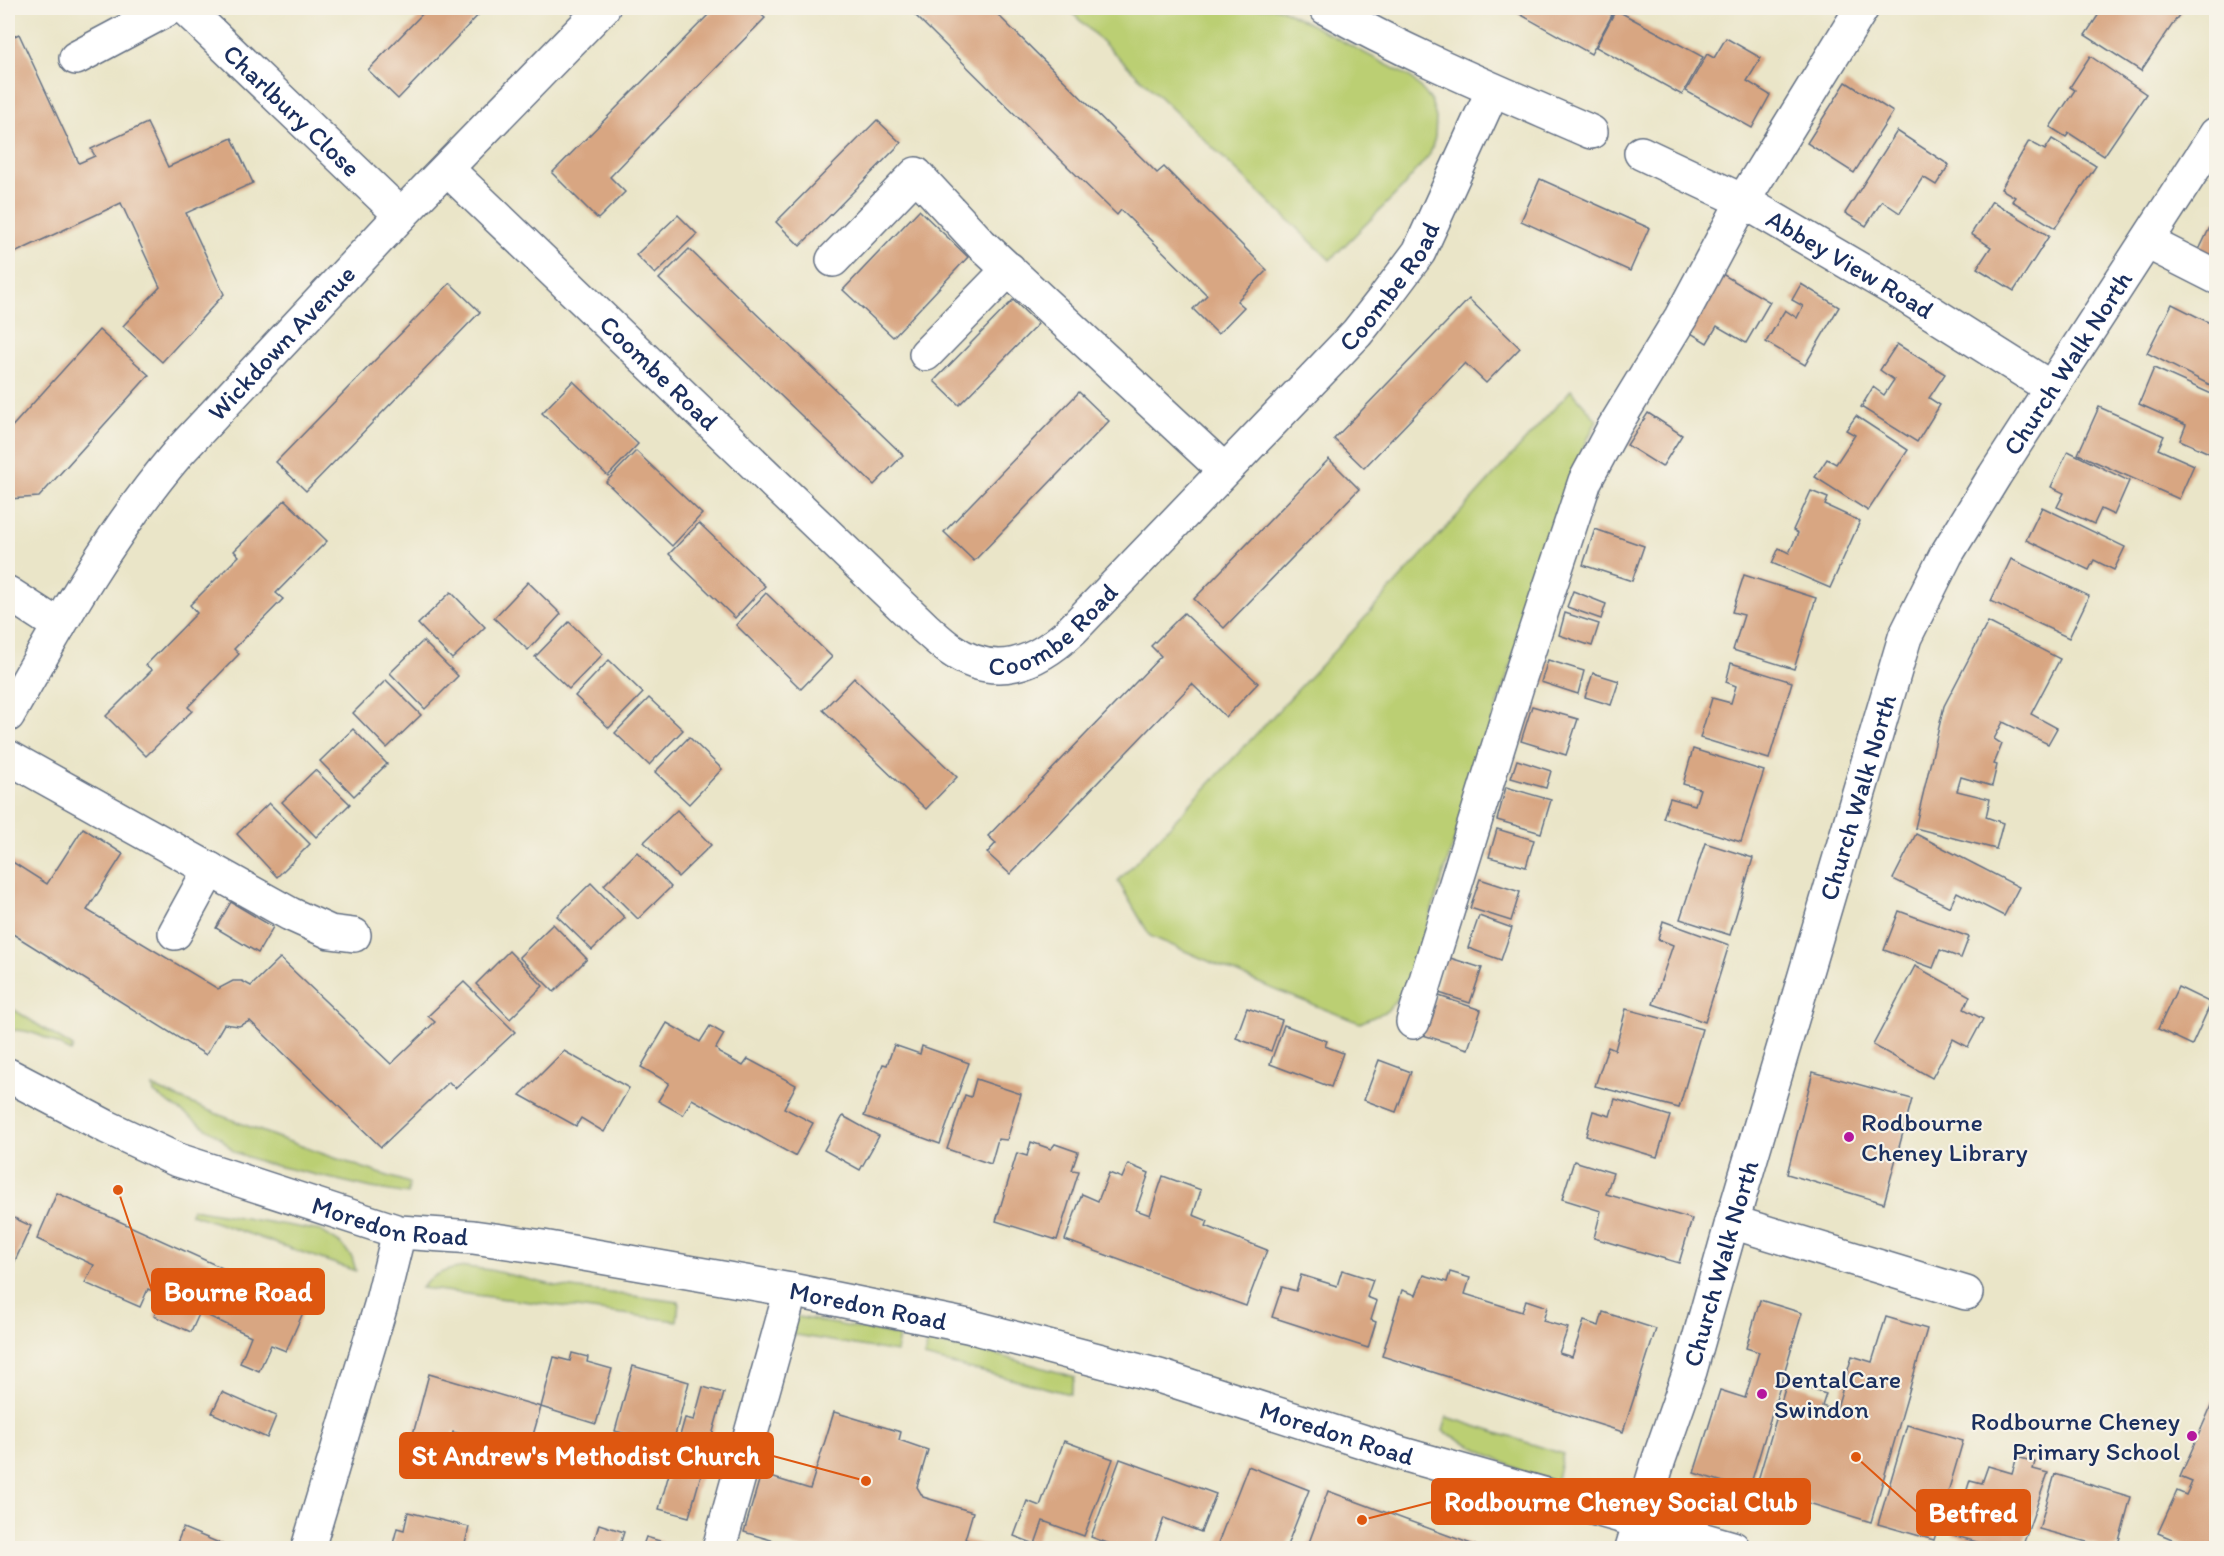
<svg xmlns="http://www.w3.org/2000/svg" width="2224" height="1556" font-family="Itim,sans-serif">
<rect width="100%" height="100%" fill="#f7f3e8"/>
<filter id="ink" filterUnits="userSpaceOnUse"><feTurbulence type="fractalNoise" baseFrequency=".0167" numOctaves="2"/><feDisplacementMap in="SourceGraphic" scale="12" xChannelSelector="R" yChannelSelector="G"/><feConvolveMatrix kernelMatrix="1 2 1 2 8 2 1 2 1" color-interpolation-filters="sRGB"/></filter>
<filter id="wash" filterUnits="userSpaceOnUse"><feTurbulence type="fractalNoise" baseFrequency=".008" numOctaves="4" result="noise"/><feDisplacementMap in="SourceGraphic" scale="24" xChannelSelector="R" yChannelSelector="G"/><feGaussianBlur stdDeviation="1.35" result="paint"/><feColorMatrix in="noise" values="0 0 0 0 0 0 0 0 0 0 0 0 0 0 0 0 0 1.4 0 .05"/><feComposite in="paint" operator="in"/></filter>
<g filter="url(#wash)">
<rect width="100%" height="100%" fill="#eae5c8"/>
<g fill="#bbcf73" stroke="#6b7f68" stroke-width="1.5">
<polygon points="1067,8 1280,8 1412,78 1431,100 1436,118 1435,137 1430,154 1402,188 1330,260"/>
<polygon points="1571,390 1597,420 1575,465 1408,985 1387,1011 1360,1023 1273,989 1150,936 1118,881 1351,633"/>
<path d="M8,1006L73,1047L71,1052C52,1041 30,1027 8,1031Z"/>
<path d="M153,1087C237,1124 322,1155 409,1183L408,1194L372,1188L264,1163L234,1152L221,1138L154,1093Z"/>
<polygon points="192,1209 321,1231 341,1244 352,1257 356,1271 191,1214"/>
<path d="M466,1267L490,1270L556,1286L679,1302L677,1321L421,1288C434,1273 447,1269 466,1267Z"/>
<polygon points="793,1316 899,1336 896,1352 790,1334"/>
<polygon points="928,1342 998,1355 1075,1377 1070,1394 924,1357"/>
<polygon points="1447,1417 1563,1454 1556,1482 1521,1471 1443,1431"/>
</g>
<g id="blocks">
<g fill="#d8a682">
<polygon points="428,8 485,8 398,99 368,70"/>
<polygon points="715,8 754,8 765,18 610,177 625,192 598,219 552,173"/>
<polygon points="913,8 991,8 1157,173 1164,167 1267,270 1237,301 1244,307 1218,334 1193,309 1207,295 1121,210 1117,215 1062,161 915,15 918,12"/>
<polygon points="1509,8 1598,8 1612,15 1591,54"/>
<polygon points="2103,8 2175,8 2181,12 2141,71 2085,35"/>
<polygon points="1616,10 1703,57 1682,95 1596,47"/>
<polygon points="19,34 79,163 95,156 91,149 147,123 168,167 232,138 253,183 186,213 224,294 162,362 123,326 160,287 121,203 8,256 8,39"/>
<polygon points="1726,38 1761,58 1747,81 1770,95 1752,128 1686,91 1707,54 1714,58"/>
<polygon points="2090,56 2146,94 2104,156 2069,133 2066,137 2050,127 2075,90 2070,87"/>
<polygon points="1846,82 1893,112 1854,173 1807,143"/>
<polygon points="877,120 901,143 800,246 776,222"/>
<polygon points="1897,131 1949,165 1936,185 1923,177 1900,213 1882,201 1866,226 1845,213"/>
<polygon points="2052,139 2096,166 2055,228 2012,201 2015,197 2001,189 2029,141 2045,150"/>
<polygon points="1540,179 1649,228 1630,271 1521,221"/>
<polygon points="1992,201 2049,236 2014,291 1977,268 1991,247 1971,234"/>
<polygon points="919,210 968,257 893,337 843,290"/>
<polygon points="678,215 697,234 655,274 636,255"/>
<polygon points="2213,221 2216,223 2216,261 2198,252"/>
<polygon points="689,249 903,455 874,485 659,279"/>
<polygon points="1717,271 1770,302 1746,343 1717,326 1707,343 1689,332"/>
<polygon points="450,283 480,312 306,491 276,462"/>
<polygon points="1801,284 1839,307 1805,365 1766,342 1785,310 1797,318 1803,306 1792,300"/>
<polygon points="1469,299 1520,348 1486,383 1465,363 1364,468 1334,439"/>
<polygon points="1013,300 1038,324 959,405 934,381"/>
<polygon points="2172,304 2216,326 2216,388 2147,353"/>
<polygon points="99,330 149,375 39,497 8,499 8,450 13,444 8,439 8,431"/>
<polygon points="1897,344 1945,374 1929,398 1940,405 1917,442 1861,407 1873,387 1884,395 1894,380 1880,370"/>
<polygon points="2154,368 2216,396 2216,456 2180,440 2186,425 2139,404"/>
<polygon points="573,381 638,444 608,476 542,413"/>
<polygon points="1079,392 1109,421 974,561 944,532"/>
<polygon points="2099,407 2164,436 2158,449 2194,465 2179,499 2078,454"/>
<polygon points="1648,413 1682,435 1662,467 1627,445"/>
<polygon points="1856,416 1908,450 1868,511 1815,477 1827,459 1836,464 1855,435 1846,430"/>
<polygon points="636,451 702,514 672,546 606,482"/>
<polygon points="2068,451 2129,481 2114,515 2101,509 2094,524 2057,507 2064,493 2051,487"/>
<polygon points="1329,459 1359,489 1224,628 1194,599"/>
<polygon points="1811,491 1828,498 1825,505 1860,521 1830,588 1772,563 1779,548 1789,553 1798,533 1793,530"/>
<polygon points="285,500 327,541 276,593 283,599 234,649 239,654 188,707 192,711 146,756 106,716 152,670 146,665 197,613 190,605 239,556 234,551"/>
<polygon points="2042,507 2125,547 2114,570 2094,560 2089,570 2026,540"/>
<polygon points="699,523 765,586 735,618 669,554"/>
<polygon points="1595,529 1644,546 1632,581 1583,565"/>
<polygon points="2011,559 2089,596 2069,638 1991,601"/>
<polygon points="1744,575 1816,598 1794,669 1733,650 1744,615 1732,612"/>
<polygon points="528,582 561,614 528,650 494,618"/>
<polygon points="1573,591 1606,604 1601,619 1567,607"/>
<polygon points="451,592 485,627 452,659 418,624"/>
<polygon points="766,593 832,657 801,689 736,625"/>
<polygon points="1184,613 1258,683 1226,717 1192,684 1010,874 987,853 996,843 988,836 1161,656 1151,646"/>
<polygon points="1565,613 1599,624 1592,646 1559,635"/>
<polygon points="569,622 603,654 569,689 535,657"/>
<polygon points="1988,622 2060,659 2031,714 2057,728 2048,744 2003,722 1994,739 2002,744 1994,764 1997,765 1992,786 1961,777 1957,791 1990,799 1986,817 2003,823 1996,849 1915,828 1944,706"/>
<polygon points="423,641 458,676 425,709 390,673"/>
<polygon points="609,660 643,693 609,728 575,696"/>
<polygon points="1548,660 1584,671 1578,694 1541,682"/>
<polygon points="1731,663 1792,682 1769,759 1700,738 1712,698 1731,703 1736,686 1726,682"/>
<polygon points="1593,673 1619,681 1611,705 1585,697"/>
<polygon points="854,678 957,777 926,809 823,710"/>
<polygon points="386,680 421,715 387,748 353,713"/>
<polygon points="649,698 683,730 649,765 615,733"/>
<polygon points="1532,706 1578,719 1566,755 1521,741"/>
<polygon points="353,729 387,764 354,796 320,761"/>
<polygon points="689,737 722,769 689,804 655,772"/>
<polygon points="1693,749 1764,771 1741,842 1663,818 1670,798 1695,805 1700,789 1683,784"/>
<polygon points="1517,760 1551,771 1546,788 1511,778"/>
<polygon points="315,770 350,804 316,837 282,802"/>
<polygon points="1506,787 1551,800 1541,833 1497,820"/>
<polygon points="269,803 310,844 277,877 237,834"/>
<polygon points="677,810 711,845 678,877 644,842"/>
<polygon points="83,828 123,854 87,910 218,989 233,981 242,981 251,986 280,958 391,1064 435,1022 428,1016 464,982 515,1032 455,1088 449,1082 381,1147 250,1021 239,1026 224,1024 206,1055 8,931 8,859 47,884"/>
<polygon points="1497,829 1534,840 1526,867 1489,857"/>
<polygon points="1916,834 2019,887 2004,916 1957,892 1950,907 1893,879"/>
<polygon points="1705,843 1753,858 1730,935 1680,919"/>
<polygon points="637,852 671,887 638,919 604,885"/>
<polygon points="1480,879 1520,892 1511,921 1470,908"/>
<polygon points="591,883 625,918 592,950 557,916"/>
<polygon points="231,902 273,927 258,953 216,928"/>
<polygon points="1899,911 1969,937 1961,958 1940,950 1933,968 1884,950"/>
<polygon points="1479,916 1512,928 1501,960 1468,948"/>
<polygon points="1663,921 1729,945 1705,1022 1653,1004 1673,945 1658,939"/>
<polygon points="553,924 587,959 554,992 519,957"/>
<polygon points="509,951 543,986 510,1019 476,984"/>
<polygon points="1447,957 1482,968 1470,1003 1436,992"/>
<polygon points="1915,966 1970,996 1964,1009 1983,1019 1968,1047 1953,1039 1932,1078 1873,1045"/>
<polygon points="2178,987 2211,1003 2192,1045 2158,1029"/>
<polygon points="1436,995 1481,1010 1468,1049 1423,1035"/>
<polygon points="1247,1008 1282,1020 1271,1051 1236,1038"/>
<polygon points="1626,1009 1702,1029 1679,1108 1595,1086 1608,1047 1615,1050"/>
<polygon points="667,1023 700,1042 710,1026 724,1034 716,1048 719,1053 743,1066 748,1059 796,1085 784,1108 813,1123 795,1156 692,1099 683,1115 658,1101 669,1083 641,1067"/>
<polygon points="1284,1025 1327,1041 1325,1046 1343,1053 1331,1087 1270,1064"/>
<polygon points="894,1045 920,1054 922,1046 969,1063 940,1144 864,1116 883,1064 887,1065"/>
<polygon points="564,1051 629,1088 604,1132 581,1118 576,1126 520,1095"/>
<polygon points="1379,1060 1411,1072 1396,1112 1364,1100"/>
<polygon points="1813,1072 1912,1099 1884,1203 1787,1174"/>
<polygon points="976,1079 1021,1094 1007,1140 998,1139 991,1164 947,1149 965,1095 971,1097"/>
<polygon points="1615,1099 1670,1116 1657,1157 1586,1136 1593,1111 1610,1116"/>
<polygon points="843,1116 879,1136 860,1170 824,1150"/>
<polygon points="1031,1142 1051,1149 1055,1144 1078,1152 1072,1170 1079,1171 1057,1240 996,1221 1017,1153 1027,1156"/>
<polygon points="1574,1161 1613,1173 1606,1194 1692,1219 1679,1263 1594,1238 1601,1211 1562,1199"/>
<polygon points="1128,1164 1149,1173 1136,1210 1150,1215 1163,1176 1201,1190 1193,1215 1208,1221 1206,1226 1267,1250 1246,1306 1065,1240 1082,1194 1098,1201 1109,1173 1122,1178"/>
<polygon points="57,1193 306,1306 286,1351 271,1345 259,1371 240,1363 251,1336 200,1312 191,1332 154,1316 163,1295 148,1289 140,1307 85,1283 94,1265 37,1239"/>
<polygon points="8,1215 31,1226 8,1276"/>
<polygon points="1342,1270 1373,1280 1367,1297 1377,1301 1371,1320 1376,1322 1368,1348 1272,1317 1282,1287 1296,1291 1301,1275 1337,1286"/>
<polygon points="1450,1272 1470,1278 1465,1294 1522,1312 1526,1300 1547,1307 1543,1321 1568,1328 1559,1353 1572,1357 1584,1321 1599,1326 1603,1312 1656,1329 1623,1432 1382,1356 1402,1290 1416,1295 1424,1275 1447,1282"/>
<polygon points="1760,1300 1802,1313 1749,1490 1694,1473 1720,1390 1745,1398 1759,1352 1746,1348"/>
<polygon points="1886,1317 1927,1329 1871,1522 1756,1487 1787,1382 1826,1394 1822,1406 1836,1411 1852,1356 1872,1362"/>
<polygon points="572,1353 588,1357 587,1362 612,1369 596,1424 541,1407 526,1460 501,1452 503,1446 453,1432 444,1467 407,1457 429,1374 541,1407 554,1357 570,1361"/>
<polygon points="633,1366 689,1382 672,1447 615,1431"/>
<polygon points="703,1387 724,1393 689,1517 659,1509 685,1418 694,1420"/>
<polygon points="222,1392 276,1416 267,1438 212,1413"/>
<polygon points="2216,1395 2216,1548 2193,1548 2158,1533 2177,1491 2186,1495 2192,1482 2180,1477"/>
<polygon points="834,1412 901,1432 899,1440 928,1450 917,1487 923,1497 973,1512 965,1539 986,1546 985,1548 798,1548 744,1532 761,1474 810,1489"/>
<polygon points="1907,1425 1963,1441 1934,1540 1878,1524"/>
<polygon points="1064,1441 1113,1459 1084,1536 1043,1521 1035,1544 1014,1536 1027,1501 1040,1506"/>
<polygon points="2017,1457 2035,1462 2033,1469 2048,1473 2022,1548 1997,1548 1953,1535 1970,1480 1982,1483 1988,1466 2012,1473"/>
<polygon points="1120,1459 1216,1494 1201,1532 1164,1518 1153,1548 1121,1548 1091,1537"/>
<polygon points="1248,1466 1309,1490 1286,1548 1216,1548"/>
<polygon points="2055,1474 2131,1497 2117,1548 2109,1548 2039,1529"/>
<polygon points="1328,1491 1482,1548 1307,1548"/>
<polygon points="408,1512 469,1527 464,1548 392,1548 397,1528 404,1530"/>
<polygon points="599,1524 624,1532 619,1548 592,1548"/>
<polygon points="183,1528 229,1547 229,1548 175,1548"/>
<polygon points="646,1537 677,1546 676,1548 642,1548"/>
</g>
</g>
</g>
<g filter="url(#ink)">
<use href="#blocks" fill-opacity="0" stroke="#636f83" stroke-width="1.5"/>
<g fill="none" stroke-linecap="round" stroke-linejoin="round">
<g stroke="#636f83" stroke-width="36">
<g id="minor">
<path id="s1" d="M185,8L401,215"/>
<path d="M1326,8C1411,56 1502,93 1591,132"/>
<polyline points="76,58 170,8"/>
<path id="s2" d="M1641,153L1743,201L1902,294L2051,388"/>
<path id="s3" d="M447,169L925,628C933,635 941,643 950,649C995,681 1036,664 1072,630L1357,333L1383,300L1419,252L1493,90"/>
<polyline points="2147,242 2216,277"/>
<polyline points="833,260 916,174 981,244 1224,470"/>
<polyline points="926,354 1009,269"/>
<polyline points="8,593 59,626"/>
<path id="s4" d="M8,715C59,625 110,533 178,453L401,215L603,8"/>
<polyline points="8,757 290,914 330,932 354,935"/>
<polyline points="175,933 210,869"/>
<polyline points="1413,1022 1518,683 1585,481 1614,427 1681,317 1743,201 1862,8"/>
<path id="s5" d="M8,1075L107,1127L175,1159L399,1232L473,1237L543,1247L791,1290L968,1326L1159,1376L1399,1453L1733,1548"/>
<polyline points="1732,1222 1966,1293"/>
<polyline points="308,1548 381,1305 399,1232"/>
<polyline points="719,1548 791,1290"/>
<path id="s6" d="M1632,1548L1659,1459L1690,1371L1732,1222L1905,637L1946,555L1995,475L2216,134"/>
</g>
</g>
<use href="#minor" stroke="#fff" stroke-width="33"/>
</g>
</g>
<g fill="#b5179e" stroke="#f7f3e8" stroke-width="2">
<circle cx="1849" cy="1137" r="6"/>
<circle cx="1762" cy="1394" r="6"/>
<circle cx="2192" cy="1436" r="6"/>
</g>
<g text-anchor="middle" stroke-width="4.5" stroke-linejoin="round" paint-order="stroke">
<g font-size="26" fill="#1b2f5e" stroke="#f7f3e8">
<text dy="9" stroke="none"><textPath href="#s1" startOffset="148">Charlbury Close</textPath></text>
<text dy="9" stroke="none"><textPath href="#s2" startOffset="237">Abbey View Road</textPath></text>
<text dy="9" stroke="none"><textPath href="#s3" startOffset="1300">Coombe Road</textPath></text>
<text dy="9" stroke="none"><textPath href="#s4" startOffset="464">Wickdown Avenue</textPath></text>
<text dy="9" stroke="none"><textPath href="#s6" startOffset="1270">Church Walk North</textPath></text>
<text dy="9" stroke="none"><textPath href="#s3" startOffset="294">Coombe Road</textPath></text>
<text dy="9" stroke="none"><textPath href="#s3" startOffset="814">Coombe Road</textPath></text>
<text dy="9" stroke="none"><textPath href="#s6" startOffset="784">Church Walk North</textPath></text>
<text dy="9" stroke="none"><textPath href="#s5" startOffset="412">Moredon Road</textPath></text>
<text dy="9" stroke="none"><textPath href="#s6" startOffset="298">Church Walk North</textPath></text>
<text dy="9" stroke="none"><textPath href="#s5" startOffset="898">Moredon Road</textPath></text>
<text dy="9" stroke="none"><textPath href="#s5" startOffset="1384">Moredon Road</textPath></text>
</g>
<g font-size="26" fill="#1b2f5e" stroke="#f7f3e8" text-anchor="start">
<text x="1861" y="1131">Rodbourne<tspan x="1861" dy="30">Cheney Library</tspan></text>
<text x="1774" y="1388">DentalCare<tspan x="1774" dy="30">Swindon</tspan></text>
<text x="2180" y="1430" text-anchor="end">Rodbourne Cheney<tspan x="2180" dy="30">Primary School</tspan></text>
</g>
</g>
<path fill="none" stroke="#de5710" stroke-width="2" d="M118 1190L152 1291M866 1481L773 1456M1362 1520L1432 1502M1856 1457L1917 1512"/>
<g fill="#de5710" stroke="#f7f3e8" stroke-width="2">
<circle cx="118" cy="1190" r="6"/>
<circle cx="866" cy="1481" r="6"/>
<circle cx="1362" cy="1520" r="6"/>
<circle cx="1856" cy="1457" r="6"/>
</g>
<g fill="#de5710" stroke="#de5710" stroke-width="2">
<rect x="152" y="1269" width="172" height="45" rx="6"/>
<rect x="400" y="1433" width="373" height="45" rx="6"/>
<rect x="1432" y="1479" width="378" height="45" rx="6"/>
<rect x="1917" y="1490" width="113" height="45" rx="6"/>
</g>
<g font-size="27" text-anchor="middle" font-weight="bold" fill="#fff">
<text x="238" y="1301">Bourne Road</text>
<text x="586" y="1465">St Andrew's Methodist Church</text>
<text x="1621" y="1511">Rodbourne Cheney Social Club</text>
<text x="1973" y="1522">Betfred</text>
</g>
<rect width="2224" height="1556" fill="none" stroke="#f7f3e8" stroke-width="30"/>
</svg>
